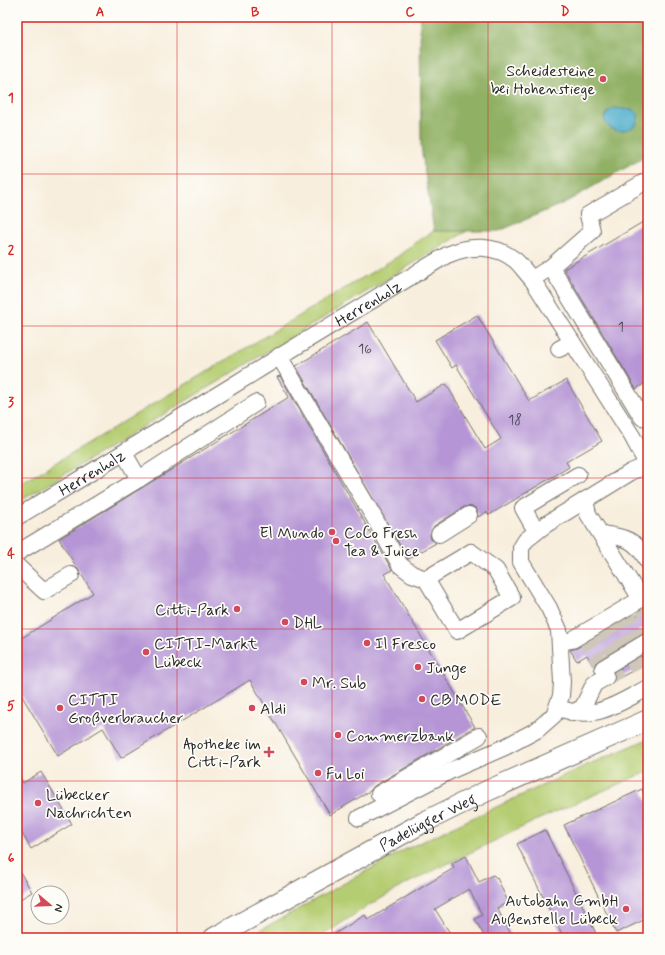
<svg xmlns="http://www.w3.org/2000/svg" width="665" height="955" font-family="Mynerve,sans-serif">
<rect width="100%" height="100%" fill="#fdfcf7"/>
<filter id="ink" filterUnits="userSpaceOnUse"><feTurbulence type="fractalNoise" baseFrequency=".025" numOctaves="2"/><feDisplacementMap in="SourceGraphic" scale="8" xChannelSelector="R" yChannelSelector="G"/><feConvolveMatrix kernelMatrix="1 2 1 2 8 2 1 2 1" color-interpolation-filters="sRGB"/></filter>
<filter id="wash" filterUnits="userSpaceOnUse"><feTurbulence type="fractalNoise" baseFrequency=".012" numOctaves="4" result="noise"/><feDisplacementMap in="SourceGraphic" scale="16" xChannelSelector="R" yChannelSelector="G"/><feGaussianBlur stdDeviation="0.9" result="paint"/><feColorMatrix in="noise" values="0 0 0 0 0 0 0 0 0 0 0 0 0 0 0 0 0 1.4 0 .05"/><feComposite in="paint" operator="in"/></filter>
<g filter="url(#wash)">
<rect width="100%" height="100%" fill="#f8eedd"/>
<g fill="#b5cd72" stroke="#707c4e">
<polygon points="434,231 467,231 17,503 17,486 397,257 416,242"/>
<polygon points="648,739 648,771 537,820 410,882 366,907 319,938 246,938 406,849 580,768"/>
</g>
<polygon fill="#90b064" stroke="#5e6e48" points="420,17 648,17 648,155 566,202 499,231 434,231 421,147"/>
<path fill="#4eadcc" stroke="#3c6c7c" d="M614,108L634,110L639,115L636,125C625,133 608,134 604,118L609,111Z"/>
<g id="blocks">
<g fill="#b595d5">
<polygon points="648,219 648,381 636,389 564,269"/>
<polygon points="477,315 529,401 566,380 602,441 566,462 569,467 489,515 487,512 478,517 477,510 474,507 464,507 434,526 430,535 431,539 436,543 408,559 296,366 368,322 416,402 446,384 485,449 501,439 456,365 452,368 435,340"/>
<polygon points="280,376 392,570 384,574 475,727 374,786 370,791 330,815 250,680 121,758 103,728 58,756 17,688 17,641 93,593 59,539 289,397 277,377"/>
<polygon points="648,609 648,625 638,631 640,635 598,660 593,666 587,655 577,661 570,650 577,648 631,616 632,618"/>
<polygon points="647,653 648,663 615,680 614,672"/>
<polygon points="41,772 72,824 31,849 17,825 17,774 23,783"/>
<polygon points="642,789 648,803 648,918 616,933 564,825"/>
<polygon points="545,830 589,919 598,938 564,938 527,865 517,844"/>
<polygon points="466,856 479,882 493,875 497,878 508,902 497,908 513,938 485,938 475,919 482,915 469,889 435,909 453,938 328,938 365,915 368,920 454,868 452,863"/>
<polygon points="17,867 32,892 17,901"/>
</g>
</g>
</g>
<g filter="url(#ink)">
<use href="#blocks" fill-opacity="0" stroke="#736f69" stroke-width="1"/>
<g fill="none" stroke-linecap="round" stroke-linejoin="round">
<g stroke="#cfc7b9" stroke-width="16" stroke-dasharray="16 8" stroke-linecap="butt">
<polyline points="641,599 648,621"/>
<polyline points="624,609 643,644"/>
<polyline points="610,617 630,652"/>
<polyline points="596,626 617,659"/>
<polyline points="583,634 603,668"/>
<polyline points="606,677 648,656"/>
</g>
<g stroke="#736f69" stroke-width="18">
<g id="minor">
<polyline points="551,267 592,231 588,215 648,180"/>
<polyline points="532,279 551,267 642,417 648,418"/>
<polyline points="559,349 572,342"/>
<polyline points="279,356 375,519 400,565 412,574 426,579 457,631 512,598 496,570 471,552 426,579"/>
<polyline points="124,453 139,479"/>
<path id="s1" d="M17,517C161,431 303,341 447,255C469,245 495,244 515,260C521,265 526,273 532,279L632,436L648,466"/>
<polyline points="536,531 523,508 578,475"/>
<polyline points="439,534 469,515"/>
<path d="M601,534C625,537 636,539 648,562"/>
<polyline points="17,553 139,479 256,403"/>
<polyline points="17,566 44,591 71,575"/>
<polyline points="561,642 572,640 641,599 588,514 585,500"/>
<polyline points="603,668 648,641"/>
<path d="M558,708C597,721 614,705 648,688"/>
<polyline points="573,713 583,707 594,684 606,677"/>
<polyline points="379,794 479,736"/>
<polyline points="359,818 452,770 505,747 537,730 554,715 561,696 562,682 559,630 549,608 521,562 521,548 526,540 545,525 631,472 648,465"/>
</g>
</g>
<g stroke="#736f69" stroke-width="22">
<g id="major">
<path id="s2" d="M214,938L424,822L487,791L648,720"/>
</g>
</g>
<use href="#minor" stroke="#fff" stroke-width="16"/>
<use href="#major" stroke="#fff" stroke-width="20"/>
</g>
</g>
<path fill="none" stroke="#d62828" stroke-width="1" stroke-opacity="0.55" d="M177,17V938M332,17V938M488,17V938M17,174H648M17,326H648M17,478H648M17,629H648M17,781H648"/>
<g fill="#d1495b" stroke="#fdfcf7" stroke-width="1.5">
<circle cx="603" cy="79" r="4"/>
<circle cx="332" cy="532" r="4"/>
<circle cx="336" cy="541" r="4"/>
<circle cx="237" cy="609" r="4"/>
<circle cx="285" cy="622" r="4"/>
<circle cx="367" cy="643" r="4"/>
<circle cx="146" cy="652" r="4"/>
<circle cx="418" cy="667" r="4"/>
<circle cx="304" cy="682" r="4"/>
<circle cx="422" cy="699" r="4"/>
<circle cx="60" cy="708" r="4"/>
<circle cx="252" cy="708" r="4"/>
<circle cx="338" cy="735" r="4"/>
<path d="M267 746h4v4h4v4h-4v4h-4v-4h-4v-4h4z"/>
<circle cx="318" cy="773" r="4"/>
<circle cx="38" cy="803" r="4"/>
<circle cx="626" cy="909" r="4"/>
</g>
<g text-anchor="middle" stroke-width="3.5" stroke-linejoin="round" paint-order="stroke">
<g font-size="14" fill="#4e4656">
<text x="621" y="331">1</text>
<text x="365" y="353">16</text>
<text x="515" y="424">18</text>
</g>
<g font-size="16" fill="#2b2b2b" stroke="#fdfcf7" text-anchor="start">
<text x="595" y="76" text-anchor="end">Scheidesteine<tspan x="595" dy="18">bei Hohenstiege</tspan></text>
<text x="324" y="538" text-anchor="end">El Mundo</text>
<text x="344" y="538">CoCo Fresh<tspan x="344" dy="18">Tea &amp; Juice</tspan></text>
<text x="229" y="615" text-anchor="end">Citti-Park</text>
<text x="293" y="628">DHL</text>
<text x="154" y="649">CITTI-Markt<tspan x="154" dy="18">Lübeck</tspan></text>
<text x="375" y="649">Il Fresco</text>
<text x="426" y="673">Junge</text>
<text x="312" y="688">Mr. Sub</text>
<text x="68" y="705">CITTI<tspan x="68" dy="18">Großverbraucher</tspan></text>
<text x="430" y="705">CB MODE</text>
<text x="260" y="714">Aldi</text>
<text x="346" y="741">Commerzbank</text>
<text x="261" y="749" text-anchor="end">Apotheke im<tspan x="261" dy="18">Citti-Park</tspan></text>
<text x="326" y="779">Fu Loi</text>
<text x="46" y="800">Lübecker<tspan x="46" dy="18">Nachrichten</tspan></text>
<text x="618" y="906" text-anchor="end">Autobahn GmbH<tspan x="618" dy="18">Außenstelle Lübeck</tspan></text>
</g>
<g font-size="16" fill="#2b2b2b" stroke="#fdfcf7">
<text dy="6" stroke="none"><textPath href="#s1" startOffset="411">Herrenholz</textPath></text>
<text dy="6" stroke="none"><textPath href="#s1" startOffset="87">Herrenholz</textPath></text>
<text dy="6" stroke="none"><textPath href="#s2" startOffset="243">Padelügger Weg</textPath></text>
</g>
</g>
<rect width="665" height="955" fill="none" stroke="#fdfcf7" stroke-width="44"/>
<g transform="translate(50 905) rotate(109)"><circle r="19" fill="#fdfcf7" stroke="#a9a8a5"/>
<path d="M0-3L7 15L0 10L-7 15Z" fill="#d1495b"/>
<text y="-6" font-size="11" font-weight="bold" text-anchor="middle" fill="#2b2b2b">N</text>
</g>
<rect x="22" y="22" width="621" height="911" fill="none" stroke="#d62828" stroke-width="1.5"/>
<g font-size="13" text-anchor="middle" font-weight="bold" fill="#d62828">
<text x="100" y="16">A</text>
<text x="255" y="16">B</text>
<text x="410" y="16">C</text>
<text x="565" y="16">D</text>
<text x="11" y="102">1</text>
<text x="11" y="254">2</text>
<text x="11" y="406">3</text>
<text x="11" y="558">4</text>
<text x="11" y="710">5</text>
<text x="11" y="862">6</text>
</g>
</svg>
